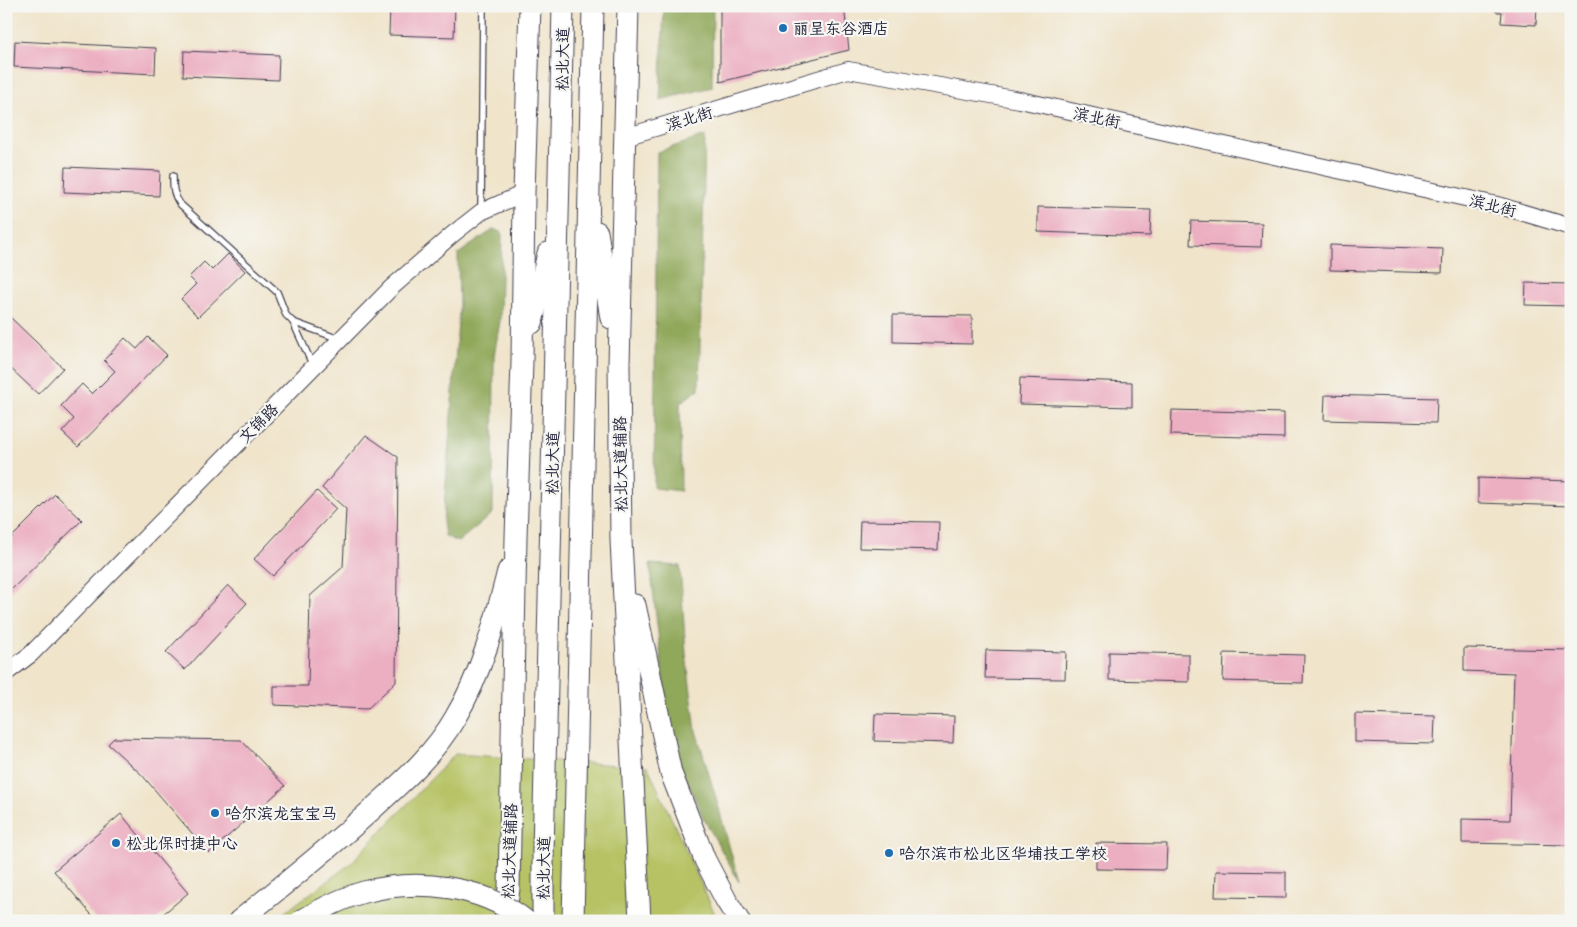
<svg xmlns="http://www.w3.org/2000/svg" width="1577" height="927" font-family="Sriracha,'LXGW WenKai TC',sans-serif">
<rect width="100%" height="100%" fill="#f6f6f2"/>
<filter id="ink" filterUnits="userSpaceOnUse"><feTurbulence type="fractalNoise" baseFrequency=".02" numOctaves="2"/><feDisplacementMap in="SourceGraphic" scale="10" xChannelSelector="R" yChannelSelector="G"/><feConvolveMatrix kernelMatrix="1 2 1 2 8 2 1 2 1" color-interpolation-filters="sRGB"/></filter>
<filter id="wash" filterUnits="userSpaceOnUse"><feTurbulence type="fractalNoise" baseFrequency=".0096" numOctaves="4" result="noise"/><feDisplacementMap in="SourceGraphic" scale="20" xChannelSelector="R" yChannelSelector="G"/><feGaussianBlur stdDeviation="1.12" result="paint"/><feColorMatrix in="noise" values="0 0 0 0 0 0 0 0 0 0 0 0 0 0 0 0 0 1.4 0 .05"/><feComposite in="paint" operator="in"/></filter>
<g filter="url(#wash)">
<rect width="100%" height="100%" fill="#f0e4ca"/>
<polygon fill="#b6c264" stroke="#6c7250" points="455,754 648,767 718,921 273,921 350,864"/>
<g fill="#90a85a" stroke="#59654a">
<polygon points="664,6 713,6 712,87 660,100"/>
<polygon points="705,136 699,389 680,403 681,491 654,488 657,152"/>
<polygon points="494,229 502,233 500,321 494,356 493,513 458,542 445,536 443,522 459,309 458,254"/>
<polygon points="650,564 680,566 686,654 696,731 716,798 739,882 704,819 682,770 668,719"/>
</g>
<g id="blocks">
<g fill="#ecafc2">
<polygon points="390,6 455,6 454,37 389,35"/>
<polygon points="720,6 844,6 849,50 720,82"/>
<polygon points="1497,6 1537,6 1536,25 1501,23 1502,12 1496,12"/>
<polygon points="15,41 156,48 155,74 14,67"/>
<polygon points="184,51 279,55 278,80 183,76"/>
<polygon points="65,167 160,171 159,196 64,192"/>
<polygon points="1038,207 1151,210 1150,236 1038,232"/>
<polygon points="1191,221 1262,223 1261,247 1190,245"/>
<polygon points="1330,245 1443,249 1442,273 1330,270"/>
<polygon points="228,254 245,271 198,317 181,299 196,284 189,277 204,262 212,270"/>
<polygon points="1526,283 1571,284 1571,306 1525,305"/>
<polygon points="893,315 972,316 972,344 893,342"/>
<polygon points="9,316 63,368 38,394 6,364 6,319"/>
<polygon points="148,337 167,355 78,447 62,432 74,419 61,406 82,384 92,394 115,371 104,360 125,338 137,349"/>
<polygon points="1020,378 1132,382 1132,407 1019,404"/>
<polygon points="1325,395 1437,398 1436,423 1324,420"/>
<polygon points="1172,410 1284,413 1284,438 1171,435"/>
<polygon points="366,435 398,457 396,682 367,709 274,705 274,686 308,686 310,596 343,567 346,509 322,488"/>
<polygon points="1478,478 1571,481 1571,506 1478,503"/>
<polygon points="317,491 336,509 273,576 254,559"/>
<polygon points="55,494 82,520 6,595 6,543"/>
<polygon points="860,521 939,522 938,550 859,548"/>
<polygon points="228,585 247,603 185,670 166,652"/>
<polygon points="1464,648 1571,650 1571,845 1462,843 1462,819 1510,820 1514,673 1464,671"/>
<polygon points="986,650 1066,652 1065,679 985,678"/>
<polygon points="1109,652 1189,654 1189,682 1109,680"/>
<polygon points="1224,653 1304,655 1303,683 1223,681"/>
<polygon points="875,714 954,716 953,743 874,741"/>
<polygon points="1355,714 1435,716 1434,744 1355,742"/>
<polygon points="114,738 241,740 285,786 209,853 142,775 108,744"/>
<polygon points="121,814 188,893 155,921 97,921 54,871"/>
<polygon points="1096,843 1167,844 1166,870 1096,869"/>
<polygon points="1216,871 1286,872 1286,898 1215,897"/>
</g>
</g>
</g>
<g filter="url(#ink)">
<use href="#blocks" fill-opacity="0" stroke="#413f50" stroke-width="1"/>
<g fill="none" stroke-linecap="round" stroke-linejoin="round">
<g stroke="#413f50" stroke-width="8">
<g id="lane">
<path d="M173,176C173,187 173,194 180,204L277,292L286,315L293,322"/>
<polyline points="481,209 483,6"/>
<polyline points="313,366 293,322 339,339"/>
</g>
</g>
<g stroke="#413f50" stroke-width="18">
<g id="secondary">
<polyline points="625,137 848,70 1020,100 1497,205 1571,227"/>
<polyline points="6,673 31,654 391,288 453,234 481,212 524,193"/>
</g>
</g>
<g stroke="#413f50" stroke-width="23">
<g id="highway">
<polyline points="628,6 619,365 621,540 640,921"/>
<polyline points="597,232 611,318"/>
<polyline points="532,323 548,253"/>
<polyline points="635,605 671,773 705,860 726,900 739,921"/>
<path d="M239,921C287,882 335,844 379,803C408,777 436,751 455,718C482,673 495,622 508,571"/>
<polyline points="505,921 509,888 516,537 522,362 524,193 530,6"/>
<polyline points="543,921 543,853 563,6"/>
<polyline points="573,921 593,6"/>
</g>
</g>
<use href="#lane" stroke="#fff" stroke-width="5.5"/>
<use href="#secondary" stroke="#fff" stroke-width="16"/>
<use href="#highway" stroke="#fff" stroke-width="21"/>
<g stroke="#413f50" stroke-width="23" stroke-linecap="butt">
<path id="highway-bridge" d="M301,921C321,909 342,898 364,892C417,878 482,885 526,921"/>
</g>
<use href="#highway-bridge" stroke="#fff" stroke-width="21"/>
</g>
</g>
<g fill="#1f6fb2" stroke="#f6f6f2" stroke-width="2">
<circle cx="783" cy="28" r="5"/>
<circle cx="215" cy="813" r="5"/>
<circle cx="116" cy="843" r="5"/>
<circle cx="889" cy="853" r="5"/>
</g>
<g text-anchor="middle" stroke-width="4.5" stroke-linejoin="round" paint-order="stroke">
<g font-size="16" fill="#22223b" stroke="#f6f6f2" text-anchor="start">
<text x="793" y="34">丽呈东谷酒店</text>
<text x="225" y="819">哈尔滨龙宝宝马</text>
<text x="126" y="849">松北保时捷中心</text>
<text x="899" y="859">哈尔滨市松北区华埔技工学校</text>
</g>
<g font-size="16" fill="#22223b" stroke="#f6f6f2">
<text transform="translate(562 59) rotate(-89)" y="6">松北大道</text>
<text transform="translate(1097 117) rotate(12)" y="6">滨北街</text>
<text transform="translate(689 118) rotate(-17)" y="6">滨北街</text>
<text transform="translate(1493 205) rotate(14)" y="6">滨北街</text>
<text transform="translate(258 423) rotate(-45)" y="6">文锦路</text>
<text transform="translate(552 463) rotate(-89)" y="6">松北大道</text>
<text transform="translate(620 464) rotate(-91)" y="6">松北大道辅路</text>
<text transform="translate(509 851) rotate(-88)" y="6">松北大道辅路</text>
<text transform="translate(543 868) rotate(-89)" y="6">松北大道</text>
</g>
</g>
<rect width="1577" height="927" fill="none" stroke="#f6f6f2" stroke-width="25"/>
</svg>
